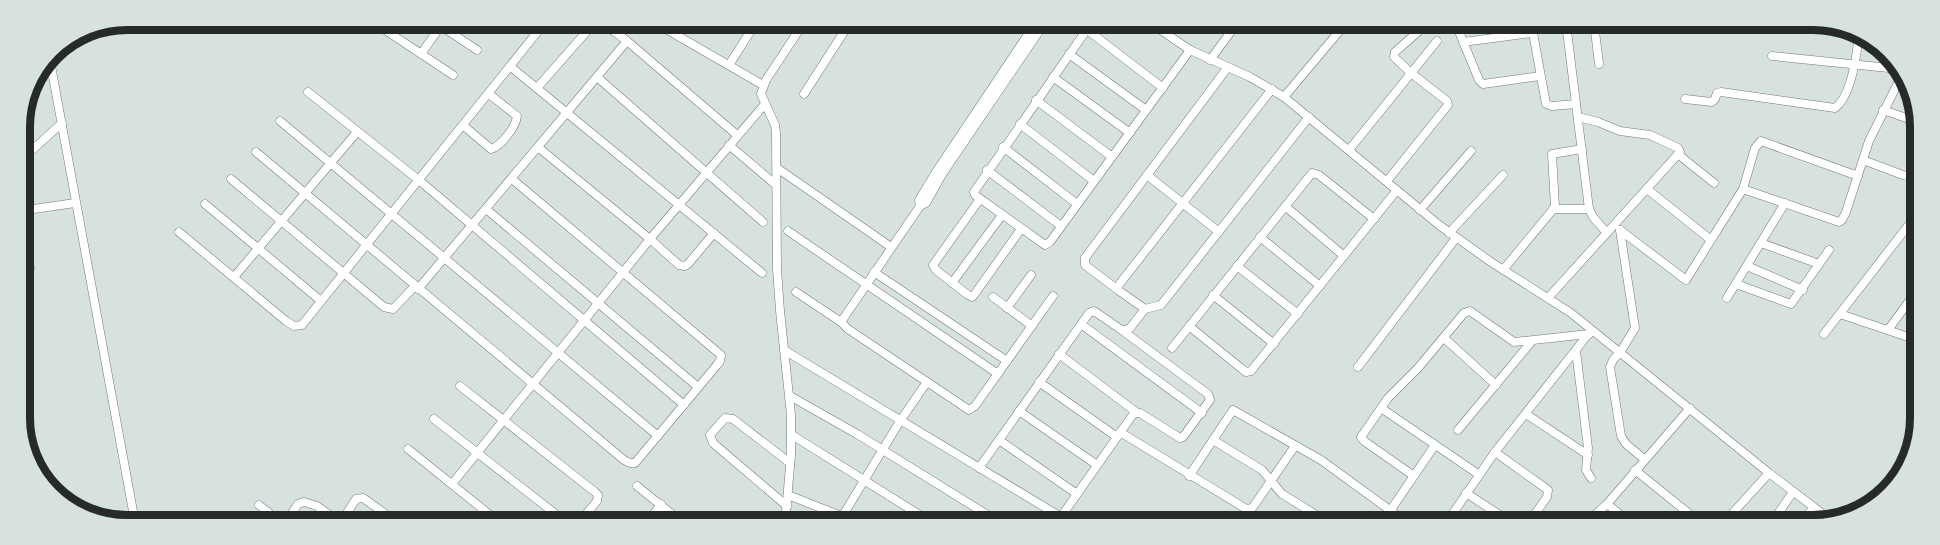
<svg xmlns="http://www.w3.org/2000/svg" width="1940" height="545" font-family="'Archivo Narrow',sans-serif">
<rect width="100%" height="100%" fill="#d7e1dd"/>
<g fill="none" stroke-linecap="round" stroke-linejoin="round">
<g stroke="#717a76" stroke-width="9">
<g id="minor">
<polyline points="370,20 453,75"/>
<polyline points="432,20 477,50"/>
<polyline points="496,20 499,22"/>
<polyline points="593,20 615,32 627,41 737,135"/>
<polyline points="652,21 763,85"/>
<polyline points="731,21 750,32"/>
<polyline points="1046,21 941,176 926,203 920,206 841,322 848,329 969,410 975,406 1053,296"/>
<polyline points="1092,22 974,192 975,195 1045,245 1050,242 1190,50"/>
<polyline points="1149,22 1190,50 1250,77 1284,97 1439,225 1491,262 1571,313 1769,473 1832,521"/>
<polyline points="1455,22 1479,80 1483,84 1540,76"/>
<polyline points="1531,22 1546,104 1552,106 1576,104"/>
<polyline points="1566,23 1589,209 1593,217 1607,233"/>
<polyline points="1594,23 1599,64"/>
<polyline points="1086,29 1163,88"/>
<polyline points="1463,42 1532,33"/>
<polyline points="421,54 445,20"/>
<polyline points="1069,54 1146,110"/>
<polyline points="49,55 135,522"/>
<polyline points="1772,56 1899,69"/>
<polyline points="1210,60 1238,22"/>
<polyline points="729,65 757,21"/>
<polyline points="511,67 762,273"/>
<polyline points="597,77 763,222"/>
<polyline points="1053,77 1130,133"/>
<polyline points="537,88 595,22"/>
<polyline points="308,92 420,181 684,405"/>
<polyline points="804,94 851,21"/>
<polyline points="1284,97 1347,22"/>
<path d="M1685,99L1712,102L1715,99L1717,93L1721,92L1835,108C1852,96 1857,53 1859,34"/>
<polyline points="1036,100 1112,157"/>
<polyline points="1883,110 1918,122"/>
<polyline points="280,121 658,436"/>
<polyline points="1020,124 1094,181"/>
<path d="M464,126L491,149C501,146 516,127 517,116L489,94"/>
<polyline points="1917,140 1918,137"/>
<polyline points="729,145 776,185"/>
<polyline points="1003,147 1077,204"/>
<polyline points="539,148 650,239 679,265 685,266 688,264 714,233"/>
<polyline points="1349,150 1437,41"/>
<polyline points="256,152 624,460 630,463 635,463 717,365 720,361 721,355 512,179"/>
<polyline points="1679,155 1714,183"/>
<polyline points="1863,160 1903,175"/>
<polyline points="20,161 62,123"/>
<polyline points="777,168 891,247"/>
<polyline points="987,170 1061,226"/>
<polyline points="1147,175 1219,232"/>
<polyline points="231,179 384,307 393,309 415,286"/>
<polyline points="1387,181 1448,105 1447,101 1411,73 1394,57 1395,52 1428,23"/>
<polyline points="1647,189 1711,240"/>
<polyline points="1743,189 1755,148 1761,141 1858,176"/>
<polyline points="980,199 933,265 936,270 968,295 972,297 974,295 1021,229"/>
<polyline points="205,204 321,301"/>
<polyline points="920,206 919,200 936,172 1037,21"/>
<polyline points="1285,206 1344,256"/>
<polyline points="20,207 30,269"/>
<polyline points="486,209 698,387"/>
<polyline points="1553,209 1589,209"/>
<polyline points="1420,210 1471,151"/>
<polyline points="20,211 75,203"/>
<polyline points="1620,230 1686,280 1743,189 1839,222 1842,220 1846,212 1869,141 1902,75"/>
<polyline points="1620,230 1635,328 1621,351 1613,360 1610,367 1621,436 1626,444 1644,459"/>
<polyline points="788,231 998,374"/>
<polyline points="179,232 286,321 294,326 302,325 547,20"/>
<polyline points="1449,233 1503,175"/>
<polyline points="1260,237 1320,286"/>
<polyline points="1761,243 1819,264"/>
<polyline points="1237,266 1298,314"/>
<polyline points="1747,266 1803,290"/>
<polyline points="1503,270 1555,207 1552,154 1582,149"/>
<polyline points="874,272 1007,361"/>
<polyline points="234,277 357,132"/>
<polyline points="952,283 1002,215"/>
<polyline points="1736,284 1791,304 1829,250"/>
<polyline points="418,289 627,41"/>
<polyline points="1118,290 1085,265 1085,258 1228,67"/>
<polyline points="796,292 841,322"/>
<polyline points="1213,295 1274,344"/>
<polyline points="993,297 1032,326"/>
<polyline points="1548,298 1680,152 1678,148 1650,135 1620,131 1598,122 1578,117"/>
<polyline points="1727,298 1785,203"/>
<polyline points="1007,308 1031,275"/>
<polyline points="1145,309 1118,290 1118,286 1272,89"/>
<polyline points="1840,314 1917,340"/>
<polyline points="1081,324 1202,413"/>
<polyline points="1189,326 1242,369 1246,372 1251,371 1397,190"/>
<polyline points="1888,330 1918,289"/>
<polyline points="1824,334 1918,213"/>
<polyline points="1444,338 1496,385"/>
<polyline points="1172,348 1312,173 1319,175 1374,219"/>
<polyline points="784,350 1061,517"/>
<polyline points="1576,351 1588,448 1586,470 1591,478"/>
<polyline points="1059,354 1136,412"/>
<polyline points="1358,367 1456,238"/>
<polyline points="1039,382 1117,437"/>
<polyline points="460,386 595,492 598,495 597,501 579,523"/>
<polyline points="790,396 857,434 1002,524"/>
<polyline points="1381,408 1478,474"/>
<polyline points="1019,411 1097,465"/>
<polyline points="1526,414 1588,455"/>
<polyline points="434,419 567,523"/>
<polyline points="1458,430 1532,341"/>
<polyline points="1120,432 1248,510 1253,507 1295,446"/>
<polyline points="792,435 934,524"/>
<polyline points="999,440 1077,494"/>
<polyline points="1213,440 1262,470 1282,494 1331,524"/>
<polyline points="408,449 500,523"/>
<polyline points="1495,452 1548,490 1547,497 1527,525"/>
<polyline points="979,468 1089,313 1094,311 1123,331 1130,328 1145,309 1161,305 1309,117"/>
<polyline points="1635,470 1703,525"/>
<polyline points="1189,476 1233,410 1321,460 1409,524"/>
<polyline points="1414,476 1364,441 1361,437 1388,398 1418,368 1464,313 1470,311 1514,342 1589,334"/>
<polyline points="452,484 650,239 765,104"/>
<polyline points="637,486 683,523"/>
<polyline points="1466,493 1515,525"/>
<polyline points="788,495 859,523"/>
<polyline points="1607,504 1633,525"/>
<polyline points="259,505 280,522"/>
<polyline points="787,506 713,443 710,435 725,418 733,419 790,463"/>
<polyline points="1390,511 1435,445"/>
<polyline points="842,517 900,421 927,382"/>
<polyline points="286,522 298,504 304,502 317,506 339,522"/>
<polyline points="341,522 356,499 363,498 387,515 388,522"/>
<polyline points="647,523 661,504"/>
<polyline points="785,523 791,455 791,415 780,311 777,269 776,133 775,125 761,94 766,80 805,21"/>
<polyline points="1056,524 1134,413 1140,413 1180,438 1183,437 1210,400 1208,394 1123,331"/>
<polyline points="1445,525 1495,452 1590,332"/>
<polyline points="1584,525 1607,504 1690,408"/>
<polyline points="1722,525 1769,473"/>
<polyline points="1770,525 1793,492"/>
<polyline points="1800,525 1813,508"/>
</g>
</g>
<use href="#minor" stroke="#fff" stroke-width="8"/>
</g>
<path d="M0 0H1940V545H0ZM127 30H1813A97 97 0 0 1 1910 127V418A97 97 0 0 1 1813 515H127A97 97 0 0 1 30 418V127A97 97 0 0 1 127 30Z" fill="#d7e1dd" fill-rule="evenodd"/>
<path fill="none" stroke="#262a28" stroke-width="8" d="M127 30H1813A97 97 0 0 1 1910 127V418A97 97 0 0 1 1813 515H127A97 97 0 0 1 30 418V127A97 97 0 0 1 127 30Z"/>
</svg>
